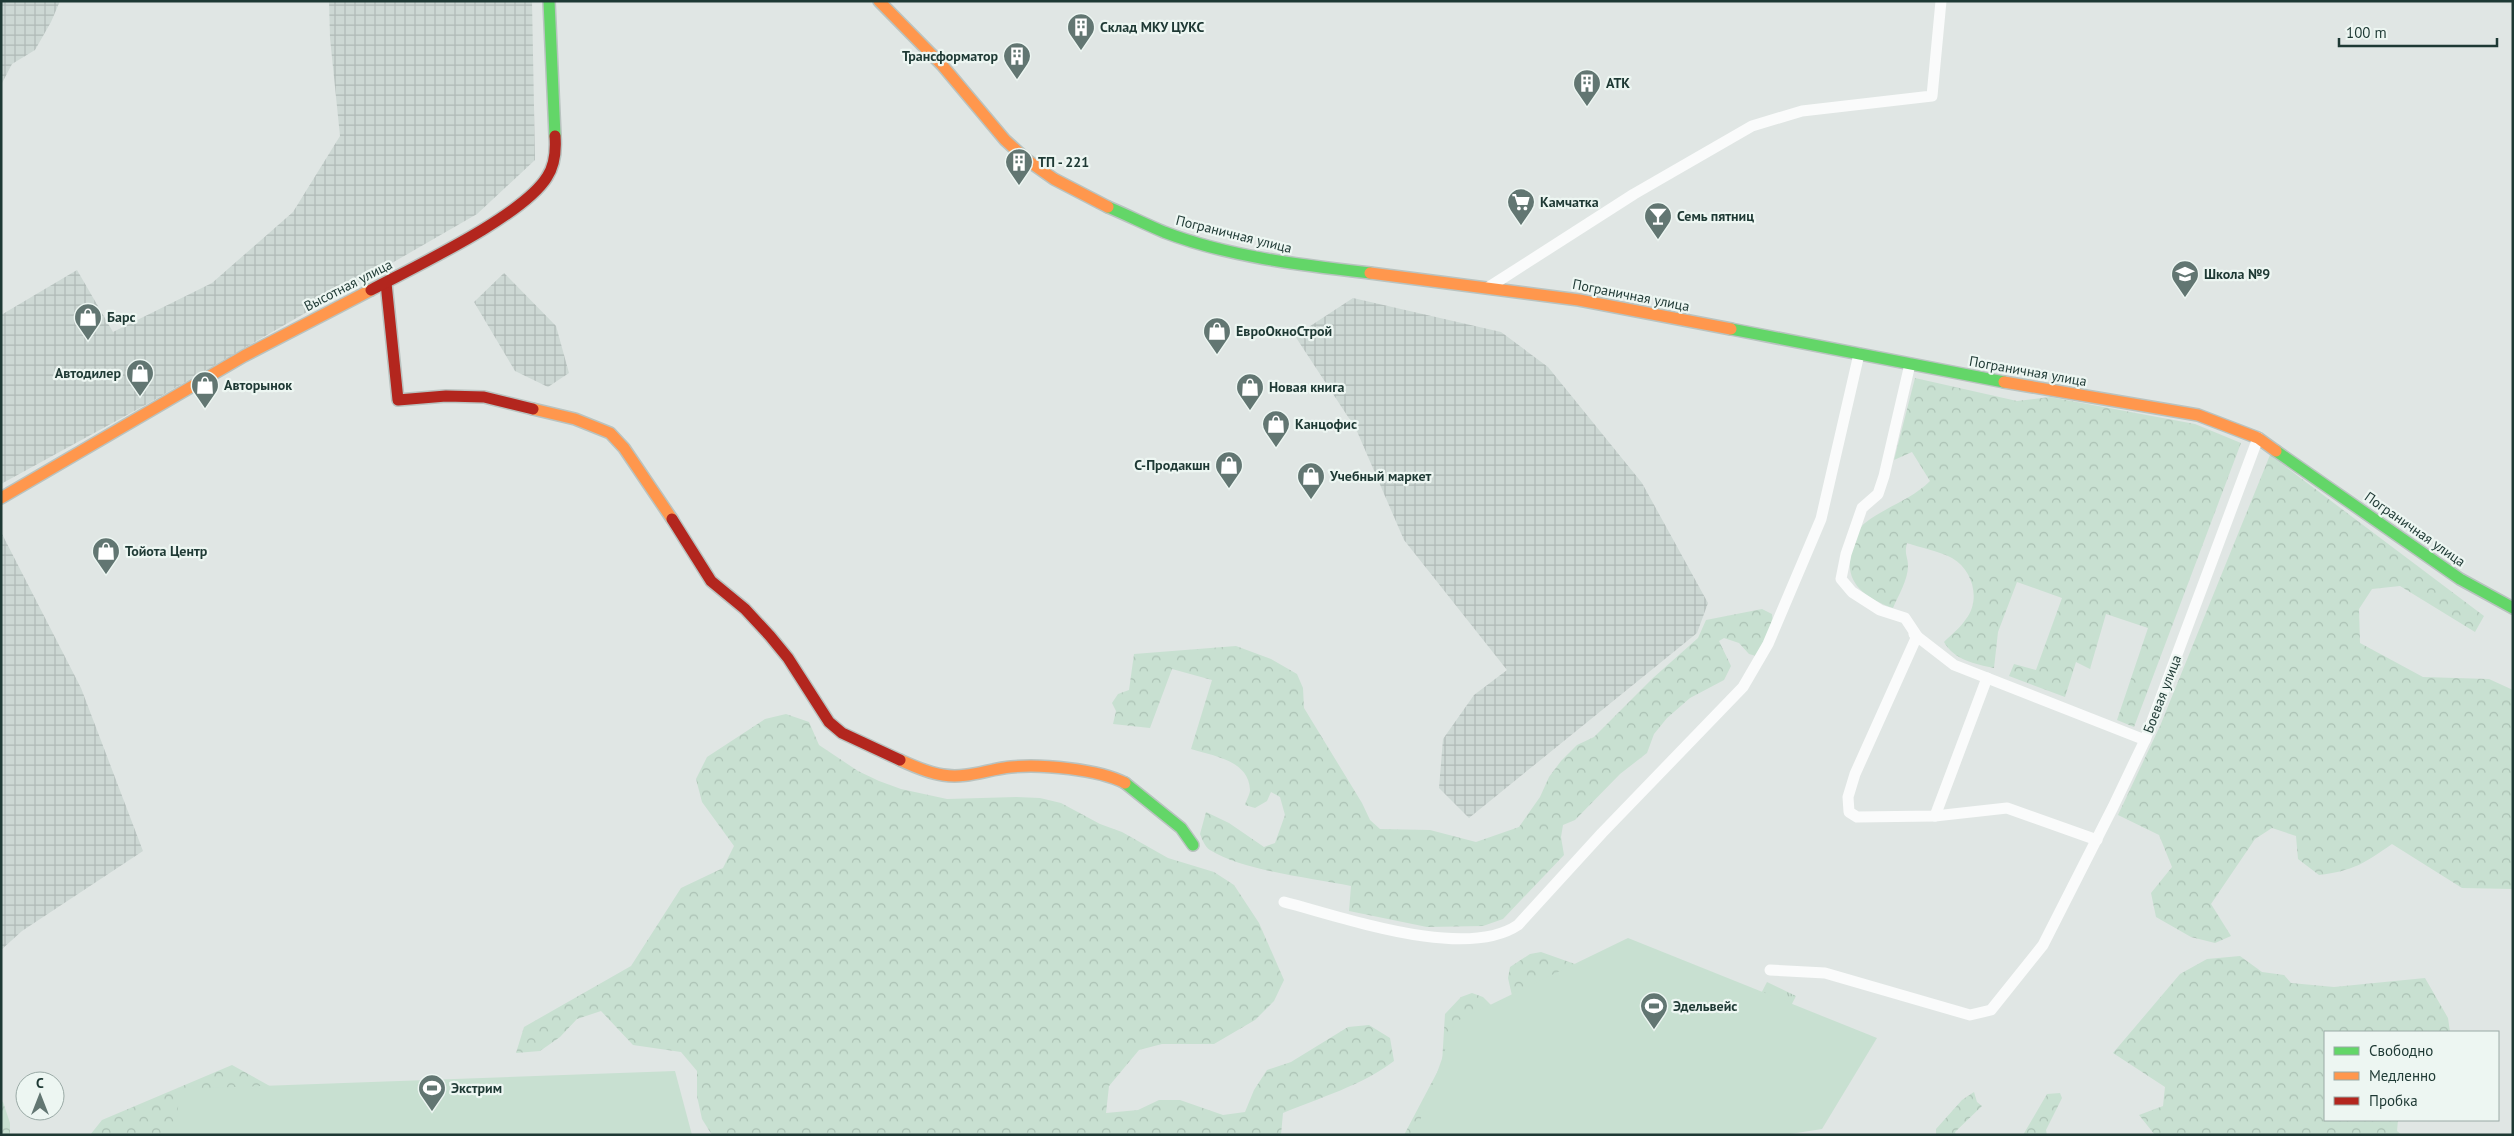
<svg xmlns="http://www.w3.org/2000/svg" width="2514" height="1136" font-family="'PT Sans',sans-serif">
<defs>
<pattern id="industrial-grid" width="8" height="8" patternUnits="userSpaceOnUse" patternTransform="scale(1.25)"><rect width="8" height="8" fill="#cdd8d4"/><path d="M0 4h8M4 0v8" fill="none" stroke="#b0bab7"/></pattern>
<pattern id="forest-crowns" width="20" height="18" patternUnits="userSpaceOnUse" patternTransform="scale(1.25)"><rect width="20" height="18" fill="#c8e0d1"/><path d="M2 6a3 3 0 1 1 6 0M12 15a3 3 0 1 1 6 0" fill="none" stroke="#abc1b4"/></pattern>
<pattern id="park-tufts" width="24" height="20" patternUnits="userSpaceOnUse" patternTransform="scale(1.25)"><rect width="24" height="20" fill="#c8e0d1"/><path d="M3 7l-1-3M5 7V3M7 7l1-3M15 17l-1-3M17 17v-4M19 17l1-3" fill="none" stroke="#abc1b4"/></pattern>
</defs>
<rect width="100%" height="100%" fill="#e0e6e4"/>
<g fill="url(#industrial-grid)">
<polygon points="1,1 60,1 51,22 35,50 12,64 1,85"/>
<polygon points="329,1 532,1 535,160 477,214 149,403 1,484 1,315 77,270 113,332 212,283 293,212 340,136 330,38"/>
<polygon points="504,273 556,326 569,373 548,387 515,371 474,302"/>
<polygon points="1353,298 1501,332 1548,367 1642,483 1708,603 1697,633 1469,818 1439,788 1443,739 1474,695 1507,670 1404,540 1356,429 1295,336"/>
<polygon points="1,532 81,688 143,851 22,931 1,950"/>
</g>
<g fill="url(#forest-crowns)">
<path d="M1915,378L2017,401L2050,397L2195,424L2241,443L2134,727L2117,720L2148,628L2106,614L2090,669L2076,662L2065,697L2009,676L2014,664L2036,670L2062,598L2017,582L1998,632L1994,668C1975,664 1954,660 1944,642C1951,635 1960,628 1966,619C1981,600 1973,570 1952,558C1939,551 1921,548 1907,543C1904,555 1908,556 1908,566C1908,580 1898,596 1893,608C1862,597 1839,579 1855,543C1857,537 1860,526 1865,523C1885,507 1911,500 1930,481L1912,452L1894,460Z"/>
<path d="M2270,455L2484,616L2475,632L2400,586L2372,589L2359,609L2360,643L2423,677L2489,679L2513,690V889L2462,888L2392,844C2365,863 2353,871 2319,875L2298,859L2296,836L2272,828L2255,839L2211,904L2231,936L2215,943L2191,937L2156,917L2151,893L2172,867L2159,835L2118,815L2160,726Z"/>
<path d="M1762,609L1772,614L1773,623L1756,656L1749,654L1739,643L1724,638L1719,641L1731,666L1724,680L1690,698L1667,718L1654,734L1647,753L1620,774L1575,820L1563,825L1561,837L1564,855L1503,919L1483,926L1427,927L1349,911L1351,886C1312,878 1244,871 1210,850C1205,847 1202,839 1200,834L1206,812L1229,823L1264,847L1275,843L1285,815L1280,797L1271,792L1267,801L1255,808L1245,805C1246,801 1250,794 1250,790C1249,760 1213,756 1191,749L1212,680L1172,669L1150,728L1113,724L1116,711L1112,703L1118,694L1129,690L1134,654L1236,646L1271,659L1297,674L1303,688L1304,708L1362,803L1370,820L1380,829L1430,830L1476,842L1519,827L1540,797L1549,777L1561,761L1577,745L1594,737L1653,678L1698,638L1706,620Z"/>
<path d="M786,714L809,722L819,745L858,771L879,781L901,789L947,799L1016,797L1040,798L1061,803L1100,824L1122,832L1168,858L1214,872L1234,885L1259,923L1284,980L1274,1001L1255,1020L1214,1044H1162L1139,1050L1109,1086L1106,1113L1138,1110L1159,1100H1180L1223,1115L1245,1112L1254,1090L1267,1070L1291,1062L1348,1027L1369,1025L1390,1038L1394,1061C1361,1086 1321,1097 1283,1113L1281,1135H712L702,1119L697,1096V1071L681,1052L633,1045L601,1011L577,1019L560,1037L540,1051L516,1053L524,1027L631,966L681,888L723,868L734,846L702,802L696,779L707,757L765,719Z"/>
<polygon points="1541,952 1575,964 1465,1135 1404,1135 1442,1063 1445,1014 1461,997 1472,993 1483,997 1500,1014 1513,1000 1508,978 1510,967 1530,954"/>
<polygon points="2240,956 2262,972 2284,975 2291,983 2334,987 2425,978 2448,1018 2450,1032 2325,1032 2325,1120 2398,1120 2397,1131 2402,1135 2155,1135 2139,1115 2163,1106 2165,1087 2113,1053 2180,974 2207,959"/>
<polygon points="232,1065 277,1090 370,1135 90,1135 102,1120"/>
<polygon points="1974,1092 1977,1102 1982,1106 1955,1132 1956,1135 1936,1135 1936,1129 1962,1100"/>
<polygon points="2060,1093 2062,1098 2046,1130 2047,1135 2023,1135 2047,1094"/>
<polygon points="1,1101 3,1102 10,1123 10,1135 1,1135"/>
</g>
<polygon fill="url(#park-tufts)" points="1767,982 1796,996 1769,1049 1740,1034"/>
<g fill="#c8e0d1">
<polygon points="1628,938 1877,1038 1822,1129 1784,1135 1415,1135 1455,1022"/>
<polygon points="675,1071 692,1135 175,1135 180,1089"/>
</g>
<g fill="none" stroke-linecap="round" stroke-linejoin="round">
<g stroke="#b9c3c0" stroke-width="14">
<g id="fast">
<polyline points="549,1 555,136"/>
<path d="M1108,207C1127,215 1145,224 1164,232C1229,257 1301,265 1370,273"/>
<polyline points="1731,329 2004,382"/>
<polyline points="2276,451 2460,579 2513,608"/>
<polyline points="1125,783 1181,828 1193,845"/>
</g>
</g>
<g stroke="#b9c3c0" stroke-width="14">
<g id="slow">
<polyline points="879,1 942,65 1005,140 1027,160 1054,179 1108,207"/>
<polyline points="1370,273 1579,300 1731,329"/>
<polyline points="2004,382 2198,415 2258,438 2276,451"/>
<polyline points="533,409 575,419 610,433 624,448 672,519"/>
<polyline points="1,498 244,356 371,290"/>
<path d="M900,760C913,766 928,773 943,775C967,779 988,769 1011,767C1041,764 1098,769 1125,783"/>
</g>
</g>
<g stroke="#b9c3c0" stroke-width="14">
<g id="jam">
<polyline points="386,283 398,400 446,396 484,397 533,409"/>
<path d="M371,290C414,267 523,216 547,177C555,165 556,149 555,136"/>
<polyline points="672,519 711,581 745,609 770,636 788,658 829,722 842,733 900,760"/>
</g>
</g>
<g stroke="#fafbfb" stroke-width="11">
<polyline points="1489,287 1634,194 1752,126 1802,111 1932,96 1941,1"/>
<polyline points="1910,364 1884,476 1878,494 1862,508 1846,554 1841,579 1852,592 1880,610 1905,618 1917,636 1855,774 1848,797 1849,812 1857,817 1935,816 2007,808 2097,840"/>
<polyline points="1914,634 1954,665 2145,740 2258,438"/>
<polyline points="1935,816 1987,678"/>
<path d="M1284,902C1343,917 1465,961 1518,925L1602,833L1743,687L1768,644L1821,519L1859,354"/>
<polyline points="1770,970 1825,973 1970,1015 1991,1010 2043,945 2113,807 2145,740"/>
</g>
<use href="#fast" stroke="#63d668" stroke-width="11"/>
<use href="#slow" stroke="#ff974d" stroke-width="11"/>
<use href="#jam" stroke="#b3261e" stroke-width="11"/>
</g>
<defs>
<g id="building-pin" transform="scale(1.4375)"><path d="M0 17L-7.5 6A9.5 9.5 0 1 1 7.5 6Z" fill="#627672" stroke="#edf6f2"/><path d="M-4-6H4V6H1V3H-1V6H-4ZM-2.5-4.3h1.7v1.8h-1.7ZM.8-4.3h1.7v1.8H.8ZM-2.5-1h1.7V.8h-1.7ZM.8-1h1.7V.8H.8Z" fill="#fff"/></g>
<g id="supermarket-pin" transform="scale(1.4375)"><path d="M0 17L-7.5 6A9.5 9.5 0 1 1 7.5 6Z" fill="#627672" stroke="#edf6f2"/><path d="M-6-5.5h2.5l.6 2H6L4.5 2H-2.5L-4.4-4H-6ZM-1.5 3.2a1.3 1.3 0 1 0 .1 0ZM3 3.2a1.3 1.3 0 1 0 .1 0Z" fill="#fff"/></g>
<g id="bar-pin" transform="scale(1.4375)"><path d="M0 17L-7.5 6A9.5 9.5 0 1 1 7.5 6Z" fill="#627672" stroke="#edf6f2"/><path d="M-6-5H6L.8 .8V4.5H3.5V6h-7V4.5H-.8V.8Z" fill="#fff"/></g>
<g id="school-pin" transform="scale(1.4375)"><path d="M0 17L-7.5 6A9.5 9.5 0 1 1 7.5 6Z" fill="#627672" stroke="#edf6f2"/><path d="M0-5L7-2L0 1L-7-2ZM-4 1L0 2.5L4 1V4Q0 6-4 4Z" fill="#fff"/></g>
<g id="shop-pin" transform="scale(1.4375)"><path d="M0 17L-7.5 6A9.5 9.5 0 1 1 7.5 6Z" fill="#627672" stroke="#edf6f2"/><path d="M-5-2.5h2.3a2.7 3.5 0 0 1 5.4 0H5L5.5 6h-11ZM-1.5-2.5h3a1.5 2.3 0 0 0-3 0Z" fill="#fff"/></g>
<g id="stadium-pin" transform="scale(1.4375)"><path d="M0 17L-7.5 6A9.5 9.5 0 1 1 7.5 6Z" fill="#627672" stroke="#edf6f2"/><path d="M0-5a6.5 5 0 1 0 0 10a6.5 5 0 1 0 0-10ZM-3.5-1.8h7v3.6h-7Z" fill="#fff"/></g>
</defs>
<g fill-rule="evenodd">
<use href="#building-pin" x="1081" y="27"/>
<use href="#building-pin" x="1017" y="56"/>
<use href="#building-pin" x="1587" y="83"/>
<use href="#building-pin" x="1019" y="162"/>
<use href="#supermarket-pin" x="1521" y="202"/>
<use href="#bar-pin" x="1658" y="216"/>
<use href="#school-pin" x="2185" y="274"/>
<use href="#shop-pin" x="88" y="317"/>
<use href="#shop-pin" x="1217" y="331"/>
<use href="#shop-pin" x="140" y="373"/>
<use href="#shop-pin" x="205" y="385"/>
<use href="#shop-pin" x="1250" y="387"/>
<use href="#shop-pin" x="1276" y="424"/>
<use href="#shop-pin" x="1229" y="465"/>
<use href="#shop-pin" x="1311" y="476"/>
<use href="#shop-pin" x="106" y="551"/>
<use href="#stadium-pin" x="1654" y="1006"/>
<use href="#stadium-pin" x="432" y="1088"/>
</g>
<g text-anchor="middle" stroke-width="4.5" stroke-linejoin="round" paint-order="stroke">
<g font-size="14" font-weight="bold" fill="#1e3934" stroke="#edf6f2" text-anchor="start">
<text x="1100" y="32">Склад МКУ ЦУКС</text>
<text x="998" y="61" text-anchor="end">Трансформатор</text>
<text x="1606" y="88">АТК</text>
<text x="1038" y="167">ТП - 221</text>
<text x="1540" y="207">Камчатка</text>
<text x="1677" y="221">Семь пятниц</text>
<text x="2204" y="279">Школа №9</text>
<text x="107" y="322">Барс</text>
<text x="1236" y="336">ЕвроОкноСтрой</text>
<text x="121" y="378" text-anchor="end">Автодилер</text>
<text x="224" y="390">Авторынок</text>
<text x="1269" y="392">Новая книга</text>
<text x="1295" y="429">Канцофис</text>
<text x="1210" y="470" text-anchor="end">С-Продакшн</text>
<text x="1330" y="481">Учебный маркет</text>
<text x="125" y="556">Тойота Центр</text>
<text x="1673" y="1011">Эдельвейс</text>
<text x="451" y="1093">Экстрим</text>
</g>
<g font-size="14" fill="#1e3934" stroke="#edf6f2">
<text transform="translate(1234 234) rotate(14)" y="5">Пограничная улица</text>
<text transform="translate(348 285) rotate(-27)" y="5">Высотная улица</text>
<text transform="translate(1631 295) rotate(11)" y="5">Пограничная улица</text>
<text transform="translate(2028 371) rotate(10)" y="5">Пограничная улица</text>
<text transform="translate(2415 529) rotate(35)" y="5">Пограничная улица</text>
<text transform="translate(2162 694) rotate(-69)" y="5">Боевая улица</text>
</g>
</g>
<rect width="2514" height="1136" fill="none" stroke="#1e3934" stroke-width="5"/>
<rect x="2324" y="1031" width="175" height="90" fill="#edf6f2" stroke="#9aaaa6"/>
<rect x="2334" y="1047" width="25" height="8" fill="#63d668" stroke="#9aaaa6"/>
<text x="2369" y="1056" font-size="15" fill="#1e3934">Свободно</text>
<rect x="2334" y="1072" width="25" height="8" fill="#ff974d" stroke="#9aaaa6"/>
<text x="2369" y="1081" font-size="15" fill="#1e3934">Медленно</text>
<rect x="2334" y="1097" width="25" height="8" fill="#b3261e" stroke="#9aaaa6"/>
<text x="2369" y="1106" font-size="15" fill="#1e3934">Пробка</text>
<g transform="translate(40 1096)"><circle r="24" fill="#edf6f2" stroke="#9aaaa6"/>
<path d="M0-4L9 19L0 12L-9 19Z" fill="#627672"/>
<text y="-8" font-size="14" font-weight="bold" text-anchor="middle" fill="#1e3934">С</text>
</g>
<path d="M2339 38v8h158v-8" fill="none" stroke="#1e3934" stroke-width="2.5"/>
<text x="2346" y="38" font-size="15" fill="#1e3934" stroke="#edf6f2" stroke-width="4" paint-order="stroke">100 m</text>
</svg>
